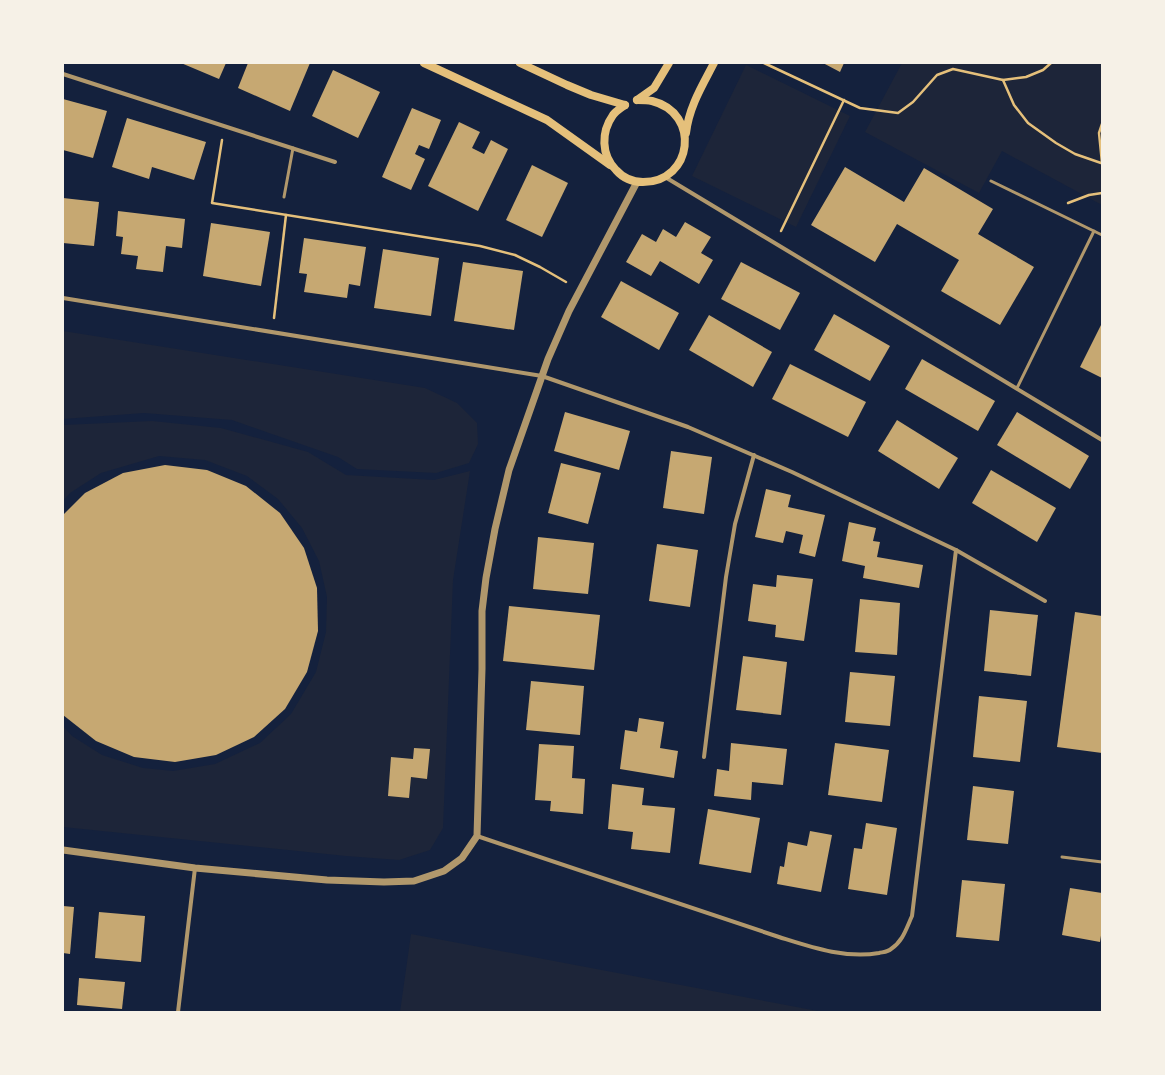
<svg xmlns="http://www.w3.org/2000/svg" width="1165" height="1075" font-family="Arial,sans-serif">
<rect width="100%" height="100%" fill="#14213d"/>
<g fill="#1d2539">
<polygon points="902,63 1102,63 1102,205 1002,151 979,193 865,132"/>
<polygon points="746,65 850,116 796,227 692,176"/>
<polygon points="63,331 425,388 457,403 477,423 478,444 469,463 436,473 357,469 338,457 232,420 144,413 63,419"/>
<polygon points="152,421 221,428 308,452 346,475 434,480 470,471 453,580 443,828 430,850 399,860 346,856 63,827 63,726 72,736 102,755 143,768 173,771 215,764 260,743 291,714 316,672 326,632 327,597 319,561 302,528 278,499 247,476 205,460 159,456 101,473 70,493 63,501 63,425"/>
<polygon points="411,934 823,1012 400,1012"/>
</g>
<g fill="#c6a872">
<polygon points="181,63 226,63 219,79"/>
<polygon points="248,63 310,63 290,111 238,88"/>
<polygon points="823,63 844,63 840,72"/>
<polygon points="333,70 380,92 358,138 312,116"/>
<polygon points="63,99 107,111 93,158 63,150"/>
<polygon points="412,108 441,120 429,149 419,145 415,154 425,159 411,190 382,177"/>
<polygon points="127,118 206,142 194,180 152,167 149,179 112,167"/>
<polygon points="459,122 480,132 472,148 484,154 491,140 508,149 478,211 428,186"/>
<polygon points="532,165 568,183 542,237 506,220"/>
<polygon points="845,167 904,202 924,168 993,209 978,234 1034,267 1000,325 941,291 959,260 897,224 875,262 811,225"/>
<polygon points="63,198 99,202 94,246 63,243"/>
<polygon points="118,211 185,219 182,248 166,246 163,272 136,269 138,256 121,254 123,237 116,236"/>
<polygon points="685,222 711,237 701,253 713,260 699,284 660,261 651,276 626,262 642,234 656,242 663,229 676,237"/>
<polygon points="211,223 270,232 261,286 203,276"/>
<polygon points="304,238 366,247 360,286 349,284 347,298 304,292 307,274 299,273"/>
<polygon points="383,249 439,258 431,316 374,308"/>
<polygon points="463,262 523,271 514,330 454,321"/>
<polygon points="741,262 800,293 780,330 721,299"/>
<polygon points="621,281 679,313 659,350 601,317"/>
<polygon points="834,314 890,346 870,381 814,350"/>
<polygon points="709,315 772,352 753,387 689,350"/>
<polygon points="1102,323 1102,378 1080,367"/>
<polygon points="922,359 995,401 978,431 905,389"/>
<polygon points="790,364 866,402 848,437 772,399"/>
<polygon points="565,412 630,431 619,470 554,451"/>
<polygon points="1017,412 1089,456 1070,489 997,445"/>
<polygon points="897,420 958,458 939,489 878,451"/>
<polygon points="671,451 712,457 704,514 663,508"/>
<polygon points="561,463 601,473 588,524 548,513"/>
<polygon points="165,465 207,470 246,486 280,513 304,548 317,588 318,631 307,672 285,709 254,737 216,755 175,762 134,757 96,741 63,715 63,515 85,493 123,473"/>
<polygon points="991,470 1056,508 1037,542 972,503"/>
<polygon points="766,489 791,495 788,507 825,515 815,557 799,553 803,535 786,531 783,543 755,537"/>
<polygon points="849,522 876,528 873,541 880,542 877,557 923,565 919,588 863,578 865,566 842,561"/>
<polygon points="538,537 594,543 588,594 533,589"/>
<polygon points="657,544 698,550 690,607 649,601"/>
<polygon points="777,575 813,579 804,641 775,637 776,625 748,621 753,584 776,587"/>
<polygon points="860,599 900,603 897,655 855,652"/>
<polygon points="509,606 600,615 594,670 503,661"/>
<polygon points="990,610 1038,615 1031,676 984,671"/>
<polygon points="1075,612 1102,616 1102,753 1057,747"/>
<polygon points="743,656 787,662 781,715 736,710"/>
<polygon points="850,672 895,676 890,726 845,722"/>
<polygon points="531,681 584,686 580,735 526,730"/>
<polygon points="979,696 1027,701 1020,762 973,757"/>
<polygon points="639,718 664,722 660,748 678,751 674,778 620,769 625,730 637,732"/>
<polygon points="731,743 787,749 783,785 752,782 751,800 714,796 717,769 729,771"/>
<polygon points="835,743 889,750 882,802 828,795"/>
<polygon points="539,744 574,746 572,778 585,779 583,814 550,811 551,801 535,800"/>
<polygon points="414,748 430,749 427,779 411,777 409,798 388,796 391,757 413,759"/>
<polygon points="612,784 644,788 642,805 675,808 670,853 631,849 633,832 608,829"/>
<polygon points="973,786 1014,791 1008,844 967,840"/>
<polygon points="708,809 760,818 751,873 699,864"/>
<polygon points="866,823 897,828 887,895 848,889 854,848 862,849"/>
<polygon points="810,831 832,835 821,892 777,884 780,866 784,867 788,842 807,846"/>
<polygon points="962,880 1005,884 999,941 956,937"/>
<polygon points="1070,888 1102,893 1102,929 1100,942 1062,935"/>
<polygon points="63,906 74,907 70,954 63,953"/>
<polygon points="99,912 145,916 141,962 95,958"/>
<polygon points="79,978 125,982 122,1009 77,1005"/>
</g>
<g fill="none" stroke-linecap="round" stroke-linejoin="round">
<g stroke="#e5c07b" stroke-width="2.5">
<polyline points="764,63 860,108 898,113 913,102 937,75 953,69 1003,80 1026,77 1043,70 1051,63"/>
<polyline points="1003,80 1014,105 1028,123 1056,143 1075,154 1101,163"/>
<polyline points="222,140 212,203 480,246 515,255 540,267 566,282"/>
<polyline points="1102,163 1099,133 1102,124"/>
<polyline points="1068,203 1089,195 1102,193"/>
<polyline points="781,231 844,100"/>
<polyline points="274,318 286,215"/>
</g>
<g stroke="#b1986c" stroke-width="3">
<polyline points="991,181 1102,235"/>
<polyline points="284,197 293,148"/>
<polyline points="1017,388 1094,231"/>
<polyline points="1062,857 1102,862"/>
</g>
<g stroke="#b1986c" stroke-width="4">
<polyline points="63,74 335,162"/>
<polyline points="665,177 1102,440"/>
<polyline points="63,298 542,376 688,427 792,472 956,550 1045,601"/>
<polyline points="704,757 726,577 735,524 754,455"/>
<path d="M477,836L779,937C811,947 845,959 879,953C883,952 888,952 891,949C903,941 906,929 912,916L956,550"/>
<polyline points="178,1012 195,868"/>
</g>
<polyline stroke="#b1986c" stroke-width="7" points="63,850 195,868 327,880 384,882 414,881 444,871 462,858 477,836 482,669 482,611 486,578 495,529 509,470 548,359 569,311 637,182"/>
<g stroke="#e5c07b" stroke-width="8">
<polyline points="424,63 547,120 610,165"/>
<polyline points="520,63 567,85 591,95 625,105"/>
<polyline points="637,100 654,88 669,63"/>
<path d="M625,105C621,108 616,111 613,115C601,132 601,155 616,170C623,178 633,182 643,182C693,182 701,113 652,101C648,100 642,100 637,100"/>
<path d="M686,133C689,107 702,86 714,63"/>
</g>
</g>
<rect width="1165" height="1075" fill="none" stroke="#f6f1e7" stroke-width="128"/>
</svg>
